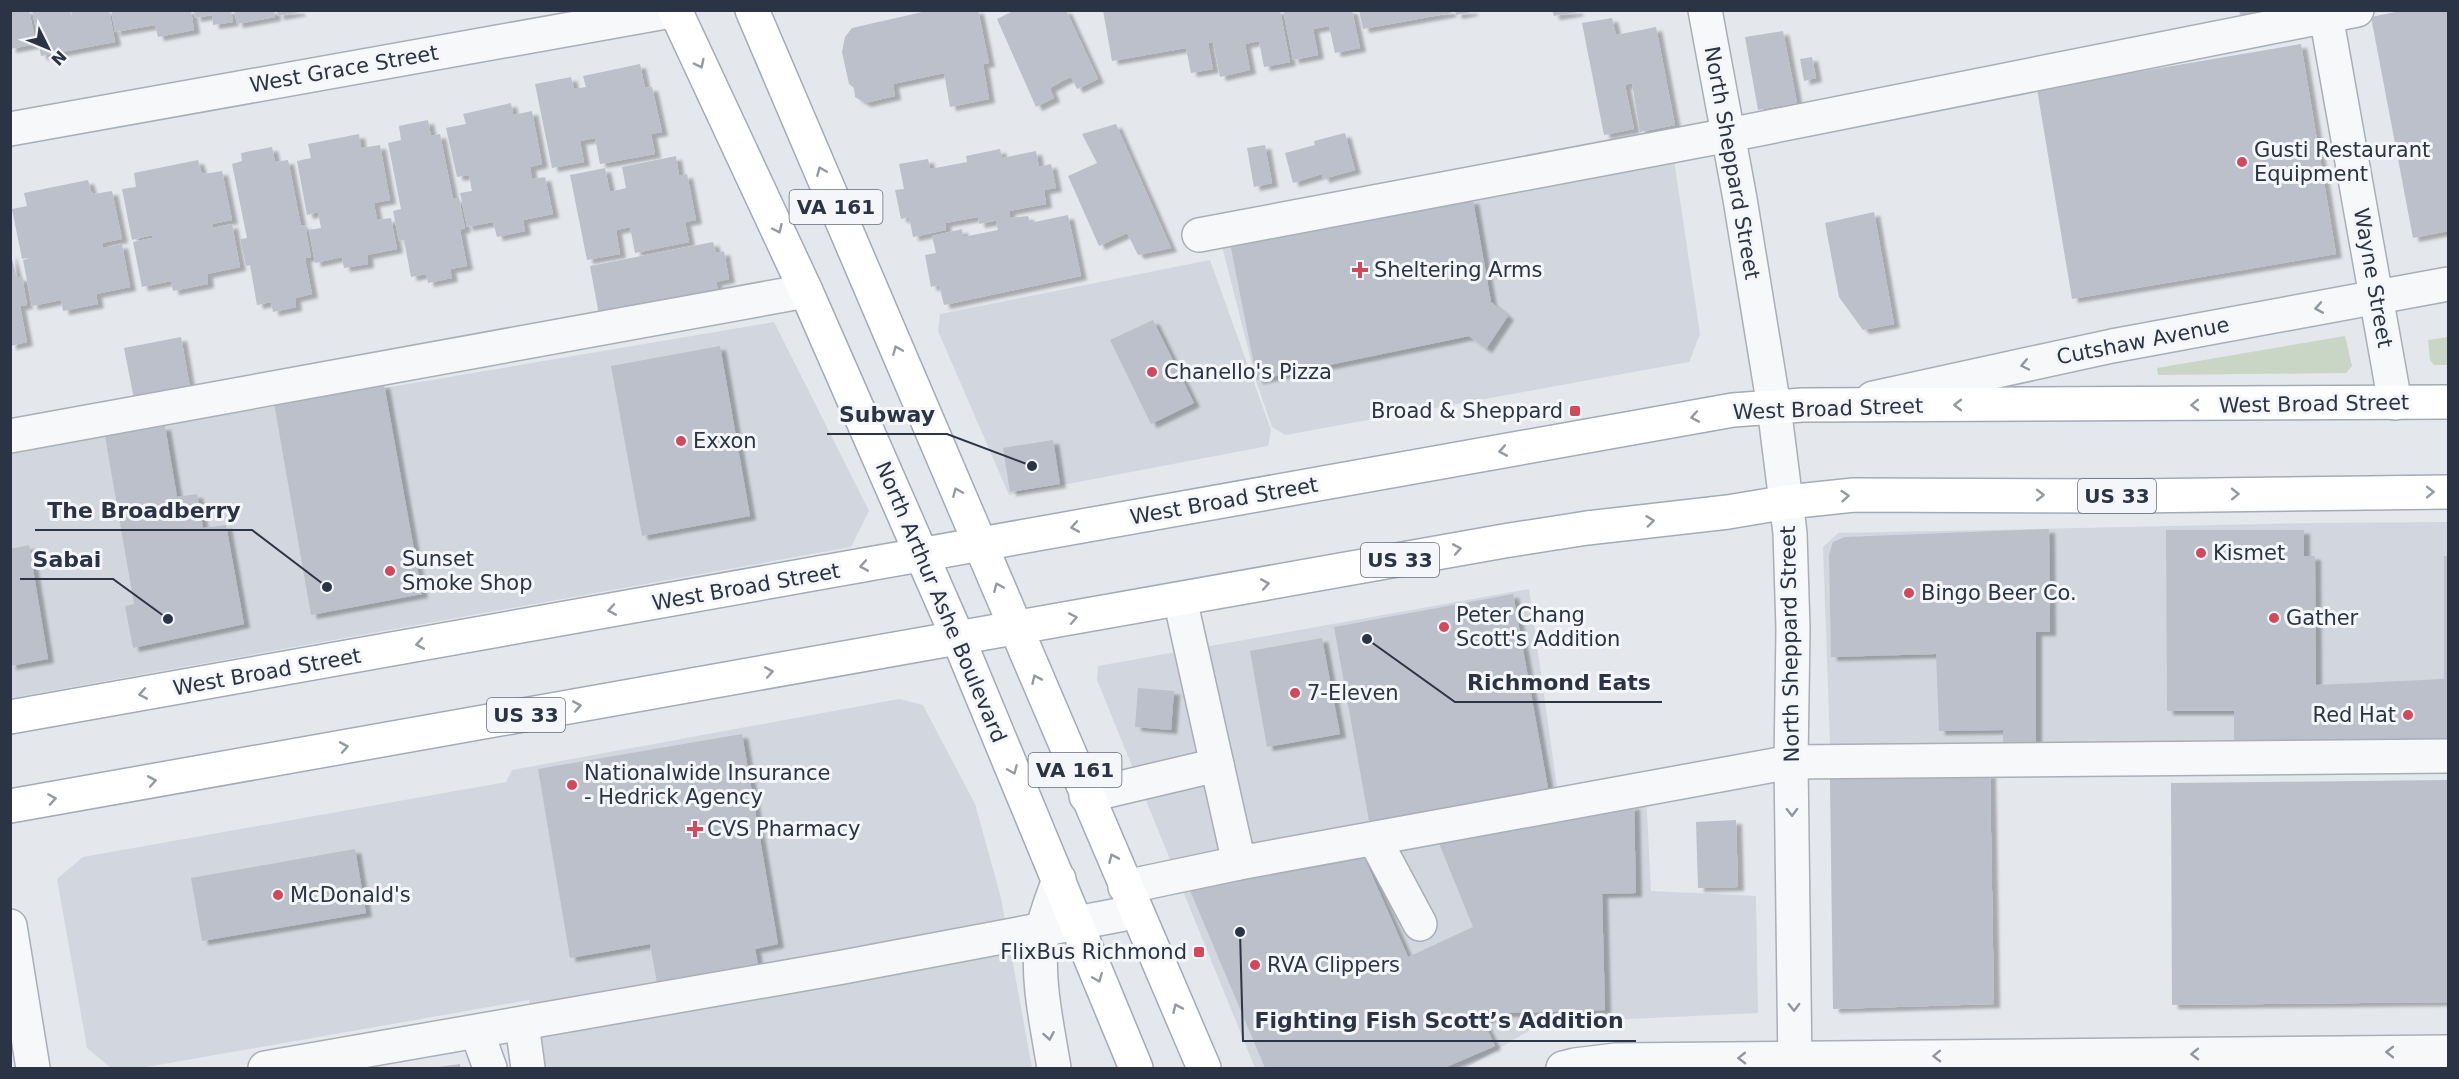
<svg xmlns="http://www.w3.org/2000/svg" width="2459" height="1079" font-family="'DejaVu Sans',sans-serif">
<defs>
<filter id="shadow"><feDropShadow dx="6" dy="4" stdDeviation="1.5" flood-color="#0004"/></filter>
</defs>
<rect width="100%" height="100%" fill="#e4e7ec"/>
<g fill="#d2d6de">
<polygon points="1674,160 1700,334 1689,362 1285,435 1272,427 1257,384 1221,242"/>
<polygon points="1210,260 1271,430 1268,446 1009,495 938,331 940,314"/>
<polygon points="774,322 869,511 851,547 11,698 11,451"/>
<polygon points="2448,522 2448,744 1835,747 1830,744 1823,547 1838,533 2314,523"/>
<polygon points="1529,589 1557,787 1645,774 1651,891 1756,896 1758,1013 1542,1023 1466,1068 1255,1068 1097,680 1098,666"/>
<polygon points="899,699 923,705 975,804 1001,898 1032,1068 537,1068 529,1000 141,1068 111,1068 87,1048 57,879 83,857 506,782 512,770"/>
</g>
<g fill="#c9d6c5">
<polygon points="2345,336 2352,366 2346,373 2158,375 2157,368"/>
<polygon points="2448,337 2448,365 2434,365 2430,360 2428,340"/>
</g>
<g fill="#bbc0ca" filter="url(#shadow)">
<polygon points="10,10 29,10 36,44 10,49"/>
<polygon points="32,10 70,10 76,44 71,10 109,10 115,42 41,56"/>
<polygon points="111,10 191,10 194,30 158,37 155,25 115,32"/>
<polygon points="194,10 231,10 233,22 213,25 212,15 195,18"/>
<polygon points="234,10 274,10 275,17 237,24"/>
<polygon points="277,10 299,10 300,12 278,16"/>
<polygon points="931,10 978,10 989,63 983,64 989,99 950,107 944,73 893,84 895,96 865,103 855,97 854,88 849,84 842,52 845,37 852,28"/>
<polygon points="1015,10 1066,10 1098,79 1077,89 1071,77 1062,81 1050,88 1054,98 1036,107 997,19"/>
<polygon points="1103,10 1280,10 1290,62 1264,67 1259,41 1245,44 1250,70 1220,77 1213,42 1208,43 1213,69 1191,73 1186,48 1112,61"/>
<polygon points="1283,10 1352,10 1360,48 1335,53 1329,26 1313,29 1318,55 1293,60"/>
<polygon points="1359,10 1450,10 1451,13 1363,29"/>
<polygon points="1455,10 1472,10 1472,12 1456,15"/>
<polygon points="1552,10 1577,10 1578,12 1554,16"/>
<polygon points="2239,10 2285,10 2241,20"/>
<polygon points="2405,10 2448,10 2448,231 2413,238 2371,17"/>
<polygon points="1612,18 1616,35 1656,27 1675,125 1640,132 1632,83 1625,85 1634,129 1604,135 1582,23"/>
<polygon points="1783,31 1797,103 1758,110 1745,37"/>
<polygon points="2301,44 2336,254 2072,299 2037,89"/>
<polygon points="1812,57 1816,78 1804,81 1800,59"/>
<polygon points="640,64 645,88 652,87 662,132 651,134 655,154 600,164 595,138 580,141 584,162 552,168 535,84 571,77 574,89 586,87 583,76"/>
<polygon points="511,103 513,115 532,111 542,164 530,167 532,179 545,177 553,214 523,220 525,231 497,237 493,222 467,227 460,193 472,191 469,175 457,177 446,128 466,124 463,114"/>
<polygon points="428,120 431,136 440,134 453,199 459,198 465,228 460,230 467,266 450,269 452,278 428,283 426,274 411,277 404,240 399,241 393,211 401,209 388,143 401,140 399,126"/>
<polygon points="1116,124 1171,248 1138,255 1127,233 1099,246 1068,176 1097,163 1082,134"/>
<polygon points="1345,133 1355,170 1323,179 1322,174 1293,183 1285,153 1315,145 1314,141"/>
<polygon points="359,134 361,148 380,145 390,200 374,203 377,220 391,218 397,249 367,255 368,264 344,268 342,257 315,263 309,230 321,228 318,212 307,215 297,161 311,158 308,144"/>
<polygon points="1265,145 1272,183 1254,187 1247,148"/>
<polygon points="272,147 275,162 288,160 301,226 305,225 311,257 305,258 312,294 295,298 296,307 273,312 271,302 257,305 250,265 246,266 240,239 247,238 232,164 242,161 241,153"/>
<polygon points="1000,149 1002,158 1036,151 1039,167 1051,164 1056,188 1044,190 1046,204 1009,211 1010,218 1028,216 1030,223 1068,215 1081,276 944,305 939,285 931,287 925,255 936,253 932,236 962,229 963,237 998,230 996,222 1009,218 979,224 978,217 945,223 946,230 913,237 909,217 901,219 895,190 904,189 899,164 928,159 930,169 967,162 966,156"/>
<polygon points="676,156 679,176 687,174 696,220 685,222 689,242 635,253 630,227 616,230 620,254 587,260 570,175 605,168 610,192 626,188 622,167"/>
<polygon points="198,160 201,171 204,174 222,171 232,220 212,224 213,228 232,224 240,267 207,274 208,284 173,291 171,281 142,287 133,242 152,238 152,235 132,240 122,189 136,187 134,173"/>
<polygon points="88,180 91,191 94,194 112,191 122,239 102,243 103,248 122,244 130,287 96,294 98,304 63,311 61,300 32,306 23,260 44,254 22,259 12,209 27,206 24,193"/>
<polygon points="1473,200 1491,302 1508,316 1486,349 1469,336 1257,380 1229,238"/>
<polygon points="1874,212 1894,324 1863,330 1839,297 1825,223"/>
<polygon points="713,242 716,253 724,251 729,279 716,282 718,291 599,315 590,266"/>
<polygon points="10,252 17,278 22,276 27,305 20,306 27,342 10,346"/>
<polygon points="1153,320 1194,403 1151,424 1110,340"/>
<polygon points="181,337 190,388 134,399 124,348"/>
<polygon points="720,346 750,516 642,536 611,366"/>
<polygon points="384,384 422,594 311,615 274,403"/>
<polygon points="165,426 177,497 197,494 203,528 226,525 244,624 133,648 125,606 134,604 105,436"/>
<polygon points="1053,440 1060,484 1010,492 1003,448"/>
<polygon points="2049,529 2050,632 2036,632 2036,744 2003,744 2003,730 1939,731 1936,654 1831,657 1829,555 1833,542 1845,537"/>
<polygon points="2166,530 2304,530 2304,556 2315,556 2316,685 2444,679 2444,556 2448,556 2448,739 2234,740 2234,711 2167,711"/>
<polygon points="29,545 48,659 10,666 10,549"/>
<polygon points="1513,594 1548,788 1369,821 1334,627"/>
<polygon points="1322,638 1340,734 1267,747 1250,651"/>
<polygon points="1138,688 1174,691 1171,730 1135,727"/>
<polygon points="742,734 778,944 755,949 758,965 657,983 650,944 570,958 538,769"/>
<polygon points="1990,773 1994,1004 1833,1009 1830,779"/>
<polygon points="2448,780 2448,1002 2172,1005 2171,783"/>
<polygon points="1634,805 1636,893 1602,894 1605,1010 1508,1013 1483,1020 1495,1046 1444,1068 1265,1068 1189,888 1363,855 1408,957 1473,927 1438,841 1600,807 1600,815"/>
<polygon points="1736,820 1738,887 1698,888 1696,822"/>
<polygon points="355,849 366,913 202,941 191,878"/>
<polygon points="460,1064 460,1068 438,1068 438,1067"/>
</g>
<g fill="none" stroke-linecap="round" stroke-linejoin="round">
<g stroke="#a9aeb7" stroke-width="36">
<g id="minor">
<polyline points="1705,10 1740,199 1774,407 1790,533 1793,629 1791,762 1795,1068"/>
<polyline points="2325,10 2395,403"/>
<polyline points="10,129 677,10"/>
<polyline points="1199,235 1729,135 2357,10"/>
<polyline points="1873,398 2112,346 2448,284"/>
<polyline points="10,436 806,291"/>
<polyline points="1180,599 1239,863"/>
<polyline points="1086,796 1217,765"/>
<polyline points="1375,840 1420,924"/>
<polyline points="1125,887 1239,863 1791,762 2448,756"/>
<polyline points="10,926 33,1068"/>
<polyline points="522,1024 528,1068"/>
<polyline points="477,1032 490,1068"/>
<polyline points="265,1068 843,967 1135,912"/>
<path d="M1054,1068C1047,1024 1036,979 1042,933C1045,915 1053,897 1059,879"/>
<polyline points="1563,1068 1575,1065 1616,1060 2448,1052"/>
</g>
</g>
<g stroke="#a3abb8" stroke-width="36">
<g id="major">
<polyline points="675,10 806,291 958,638 1136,1068"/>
<polyline points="752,10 1204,1068"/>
<polyline points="10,717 1733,410 1803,405 2448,402"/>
<polyline points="10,806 1504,541 1587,528 1728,512 1787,502 1854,495 2132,496 2448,492"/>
</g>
</g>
<use href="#minor" stroke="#f7f8fa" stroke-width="33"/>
<use href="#major" stroke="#fff" stroke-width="33"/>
</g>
<defs><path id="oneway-chevron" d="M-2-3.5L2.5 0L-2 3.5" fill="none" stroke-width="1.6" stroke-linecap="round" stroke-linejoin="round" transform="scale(1.5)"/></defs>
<g stroke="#959aa2">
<use href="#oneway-chevron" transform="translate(700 64) rotate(64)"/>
<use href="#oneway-chevron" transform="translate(821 171) rotate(-113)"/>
<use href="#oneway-chevron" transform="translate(778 229) rotate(65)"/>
<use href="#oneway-chevron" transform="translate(897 350) rotate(-113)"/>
<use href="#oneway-chevron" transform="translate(1958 405) rotate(-180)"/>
<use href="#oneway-chevron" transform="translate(2195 405) rotate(179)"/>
<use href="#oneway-chevron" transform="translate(1695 417) rotate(170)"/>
<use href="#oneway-chevron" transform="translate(1503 451) rotate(170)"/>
<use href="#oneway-chevron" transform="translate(957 492) rotate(-113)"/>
<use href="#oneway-chevron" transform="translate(2430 492) rotate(-1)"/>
<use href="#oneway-chevron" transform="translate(2235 494) rotate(-1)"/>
<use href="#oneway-chevron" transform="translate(2040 495)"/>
<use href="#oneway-chevron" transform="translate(1845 496) rotate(-5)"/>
<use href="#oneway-chevron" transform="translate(1650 521) rotate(-7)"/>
<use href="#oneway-chevron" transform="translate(1075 527) rotate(170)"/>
<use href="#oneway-chevron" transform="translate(1457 549) rotate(-10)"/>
<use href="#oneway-chevron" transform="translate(864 566) rotate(170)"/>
<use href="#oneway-chevron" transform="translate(1265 584) rotate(-10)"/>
<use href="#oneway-chevron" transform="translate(998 587) rotate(-113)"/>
<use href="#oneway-chevron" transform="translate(612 610) rotate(170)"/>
<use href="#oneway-chevron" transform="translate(1073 618) rotate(-11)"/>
<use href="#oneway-chevron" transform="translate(420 644) rotate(170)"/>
<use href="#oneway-chevron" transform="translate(769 672) rotate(-10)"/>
<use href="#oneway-chevron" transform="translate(1036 679) rotate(-114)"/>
<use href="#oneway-chevron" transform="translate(143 694) rotate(170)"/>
<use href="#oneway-chevron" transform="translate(577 706) rotate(-10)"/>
<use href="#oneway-chevron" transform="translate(344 747) rotate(-10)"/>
<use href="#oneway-chevron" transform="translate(1013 770) rotate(67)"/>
<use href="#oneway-chevron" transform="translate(152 781) rotate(-10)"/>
<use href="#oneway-chevron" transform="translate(52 799) rotate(-9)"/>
<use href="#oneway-chevron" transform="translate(1113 858) rotate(-114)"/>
<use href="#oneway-chevron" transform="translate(1098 978) rotate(68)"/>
<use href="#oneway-chevron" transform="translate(1177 1008) rotate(-114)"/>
</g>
<g stroke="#9196a0">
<use href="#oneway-chevron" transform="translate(2319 308) rotate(170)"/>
<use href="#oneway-chevron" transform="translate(2025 365) rotate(168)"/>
<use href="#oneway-chevron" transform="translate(1792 812) rotate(89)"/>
<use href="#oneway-chevron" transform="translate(1794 1007) rotate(89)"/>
<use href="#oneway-chevron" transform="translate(1049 1036) rotate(80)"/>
<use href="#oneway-chevron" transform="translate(2390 1052) rotate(180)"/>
<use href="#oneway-chevron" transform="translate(2195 1054) rotate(179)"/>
<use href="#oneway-chevron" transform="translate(1937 1056) rotate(179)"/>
<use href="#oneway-chevron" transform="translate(1742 1058) rotate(179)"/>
</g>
<g fill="#d1495b" stroke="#f4f6f9" stroke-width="2">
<circle cx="2242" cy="162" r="6"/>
<path d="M1357 261h6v6h6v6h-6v6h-6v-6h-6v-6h6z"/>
<circle cx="1152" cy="372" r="6"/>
<rect x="1569" y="405" width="12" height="12" rx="3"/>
<circle cx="681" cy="441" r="6"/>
<circle cx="2201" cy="553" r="6"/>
<circle cx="390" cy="571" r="6"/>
<circle cx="1909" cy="593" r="6"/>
<circle cx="2274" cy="618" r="6"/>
<circle cx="1444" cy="627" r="6"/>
<circle cx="1295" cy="693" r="6"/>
<circle cx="2408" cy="715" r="6"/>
<circle cx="572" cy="785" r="6"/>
<path d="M692 820h6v6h6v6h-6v6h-6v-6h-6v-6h6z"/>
<circle cx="278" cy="895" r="6"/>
<rect x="1193" y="946" width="12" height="12" rx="3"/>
<circle cx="1255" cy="965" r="6"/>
</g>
<g text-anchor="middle" stroke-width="6" stroke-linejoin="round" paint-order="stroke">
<g fill="#f4f6f9" stroke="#676e7b" stroke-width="1.5">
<rect x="789.5" y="190" width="93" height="34" rx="4.5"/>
<rect x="2078" y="479" width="78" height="34" rx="4.5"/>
<rect x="1361" y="543" width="78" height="34" rx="4.5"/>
<rect x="487" y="698" width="78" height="34" rx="4.5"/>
<rect x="1028.5" y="753" width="93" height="34" rx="4.5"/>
</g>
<g font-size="20" font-weight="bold" fill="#2b3445">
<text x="836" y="214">VA 161</text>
<text x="2117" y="503">US 33</text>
<text x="1400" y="567">US 33</text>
<text x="526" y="722">US 33</text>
<text x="1075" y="777">VA 161</text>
</g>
<g font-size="21" fill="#2b3445" stroke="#f4f6f9">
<text transform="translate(344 69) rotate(-10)" y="7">West Grace Street</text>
<text transform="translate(1732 163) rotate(80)" y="7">North Sheppard Street</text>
<text transform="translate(2373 278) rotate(80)" y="7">Wayne Street</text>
<text transform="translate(2143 341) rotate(-11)" y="7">Cutshaw Avenue</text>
<text transform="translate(2314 404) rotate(-1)" y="7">West Broad Street</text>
<text transform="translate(1828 409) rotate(-2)" y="7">West Broad Street</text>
<text transform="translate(1224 501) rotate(-10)" y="7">West Broad Street</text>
<text transform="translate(746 587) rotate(-10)" y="7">West Broad Street</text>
<text transform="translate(941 602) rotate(67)" y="7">North Arthur Ashe Boulevard</text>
<text transform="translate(1790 644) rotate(-91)" y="7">North Sheppard Street</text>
<text transform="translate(267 672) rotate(-10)" y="7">West Broad Street</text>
</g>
<g font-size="21" fill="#2b3445" stroke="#f4f6f9" text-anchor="start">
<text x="2254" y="157">Gusti Restaurant<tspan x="2254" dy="24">Equipment</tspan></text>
<text x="1374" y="277">Sheltering Arms</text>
<text x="1164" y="379">Chanello's Pizza</text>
<text x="1563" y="418" text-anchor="end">Broad &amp; Sheppard</text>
<text x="693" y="448">Exxon</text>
<text x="2213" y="560">Kismet</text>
<text x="402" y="566">Sunset<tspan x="402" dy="24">Smoke Shop</tspan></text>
<text x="1921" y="600">Bingo Beer Co.</text>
<text x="1456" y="622">Peter Chang<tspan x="1456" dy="24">Scott's Addition</tspan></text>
<text x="2286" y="625">Gather</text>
<text x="1307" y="700">7-Eleven</text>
<text x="2396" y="722" text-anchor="end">Red Hat</text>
<text x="584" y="780">Nationalwide Insurance<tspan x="584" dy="24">- Hedrick Agency</tspan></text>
<text x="707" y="836">CVS Pharmacy</text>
<text x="290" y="902">McDonald's</text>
<text x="1187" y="959" text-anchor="end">FlixBus Richmond</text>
<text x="1267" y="972">RVA Clippers</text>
</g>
</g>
<path fill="none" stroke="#2b3445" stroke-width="2" d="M1032 466L947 434H827M327 587L252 530H35M168 619L113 579H20M1367 639L1455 702H1662M1240 932L1243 1041H1636"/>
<g fill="#2b3445" stroke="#f4f6f9" stroke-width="2">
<circle cx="1032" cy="466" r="6"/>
<circle cx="327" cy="587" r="6"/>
<circle cx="168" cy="619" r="6"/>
<circle cx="1367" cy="639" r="6"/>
<circle cx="1240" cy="932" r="6"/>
</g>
<g font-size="22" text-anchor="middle" font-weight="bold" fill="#2b3445" stroke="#f4f6f9" stroke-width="6" stroke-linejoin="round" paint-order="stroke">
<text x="887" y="422">Subway</text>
<text x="144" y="518">The Broadberry</text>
<text x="67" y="567">Sabai</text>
<text x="1559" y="690">Richmond Eats</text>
<text x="1439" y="1028">Fighting Fish Scott’s Addition</text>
</g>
<rect width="2459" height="1079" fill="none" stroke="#2b3445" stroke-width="24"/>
<g transform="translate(48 48) rotate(133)" stroke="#f4f6f9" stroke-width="4.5" paint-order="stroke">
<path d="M0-4.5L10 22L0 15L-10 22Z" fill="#2b3445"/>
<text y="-9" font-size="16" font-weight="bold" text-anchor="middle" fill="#2b3445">N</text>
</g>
</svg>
